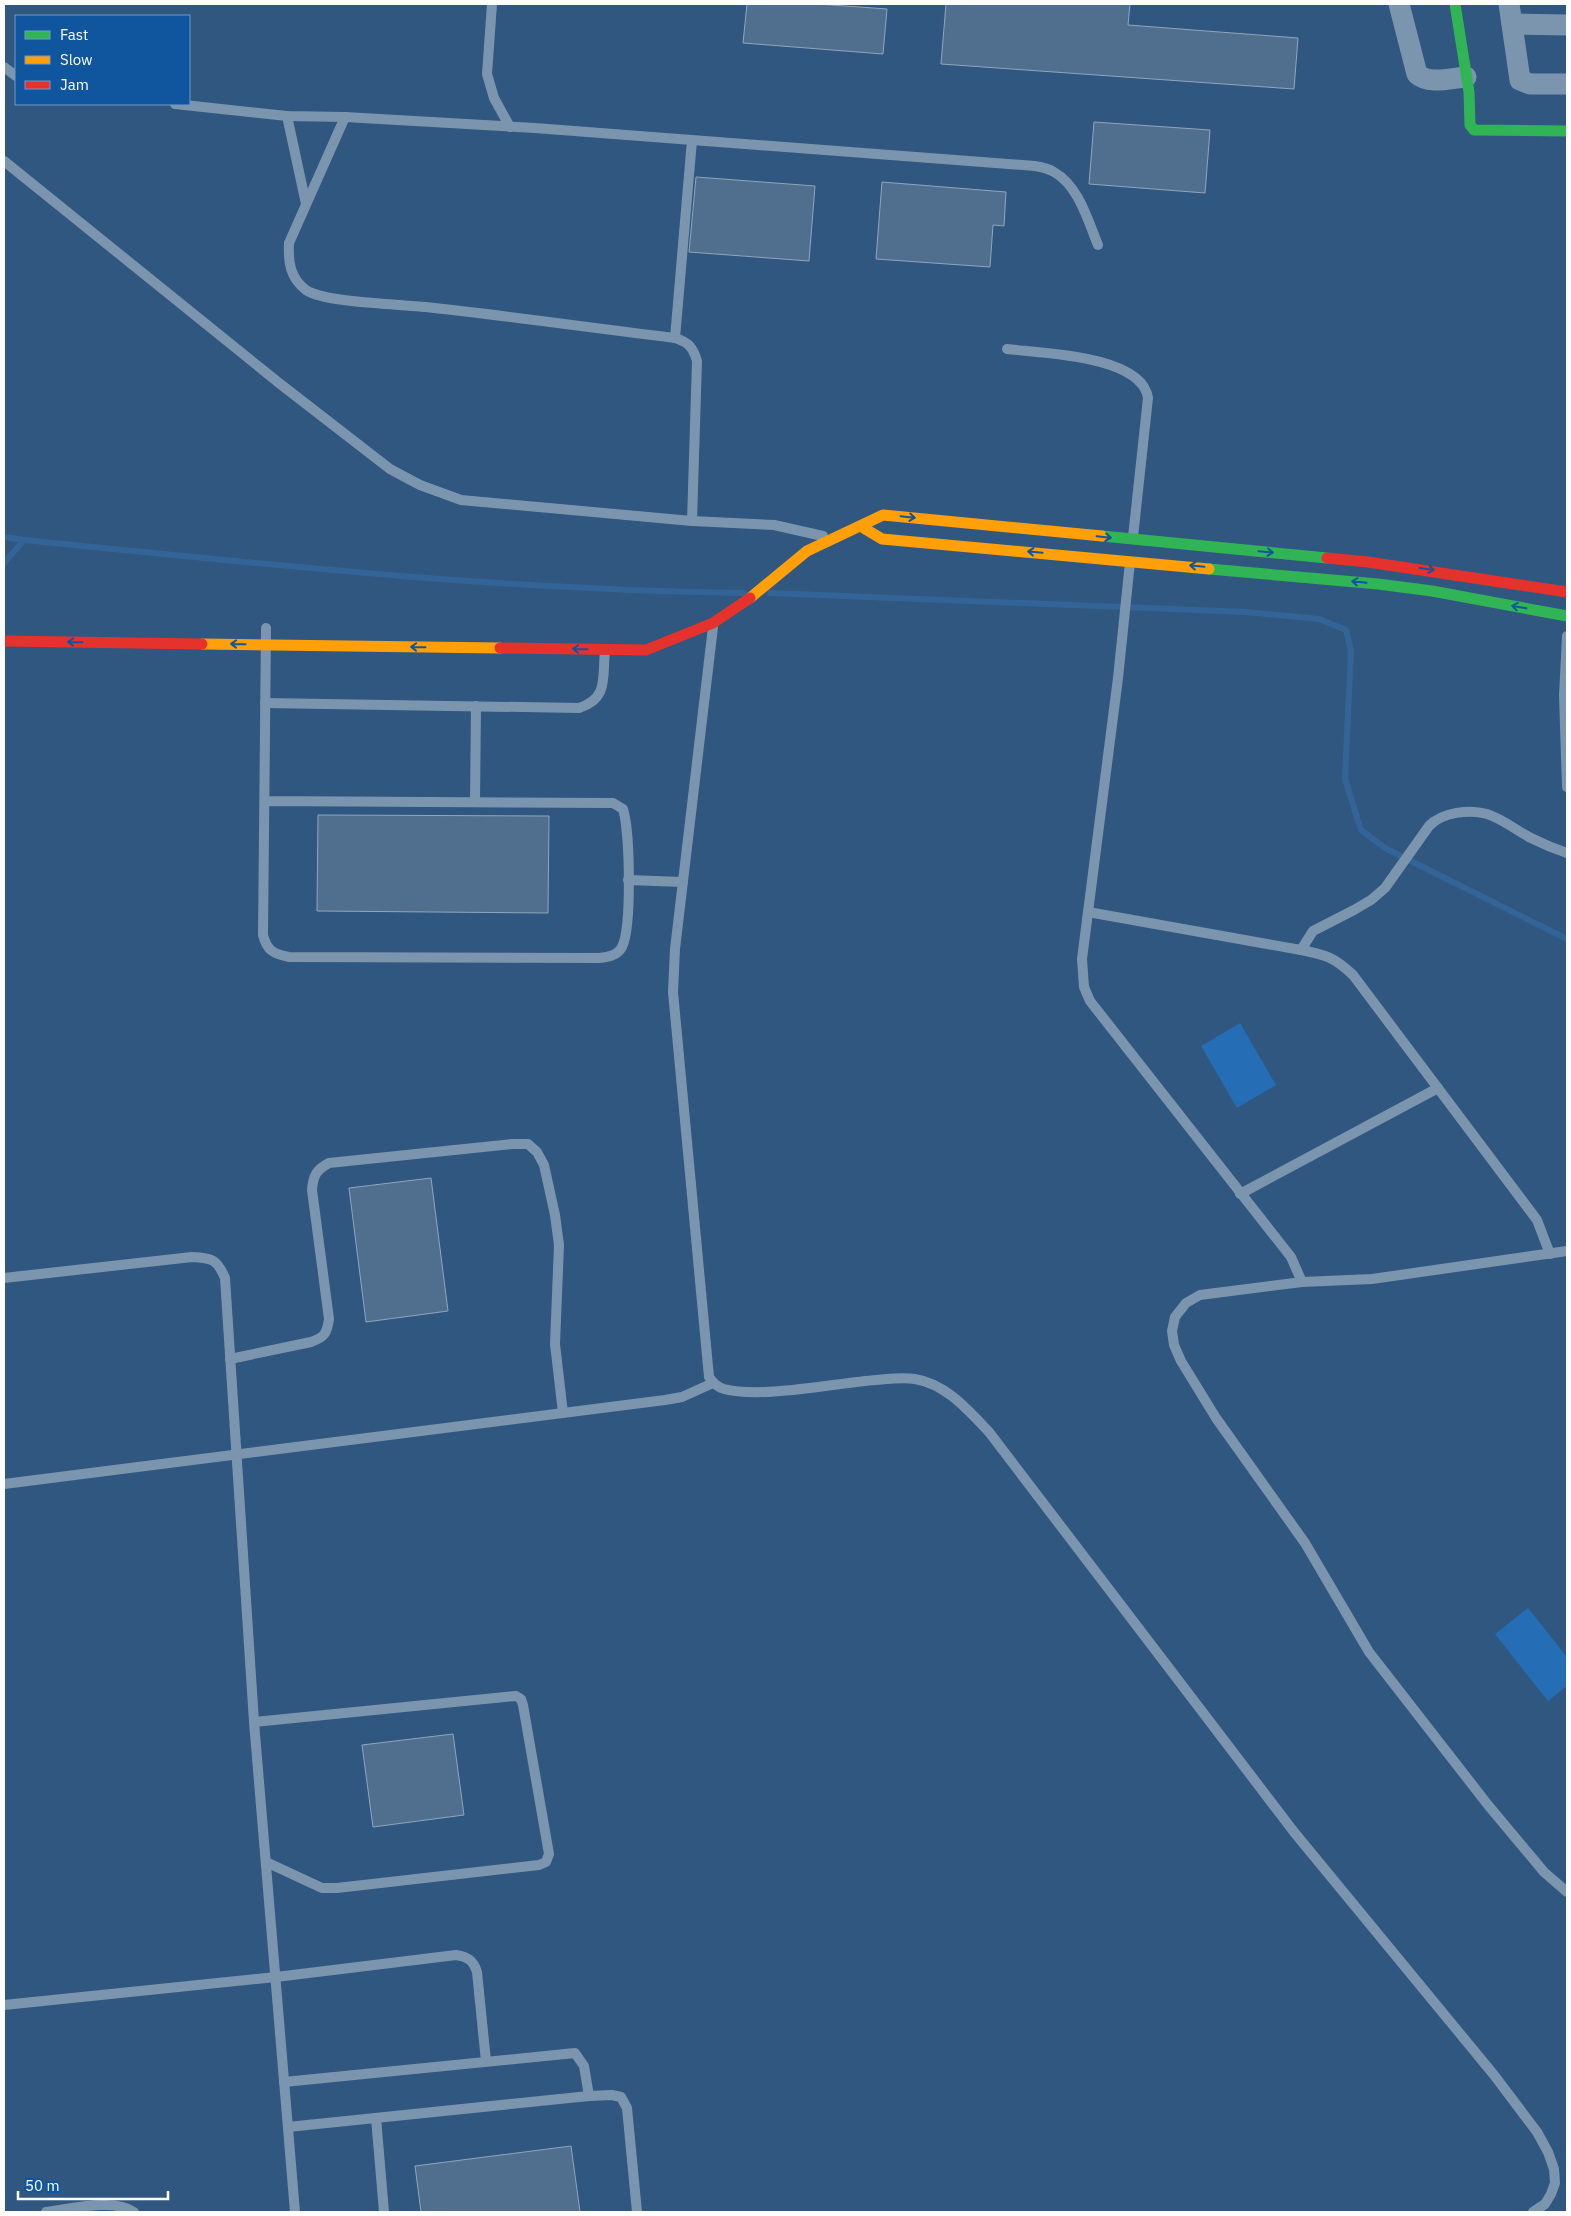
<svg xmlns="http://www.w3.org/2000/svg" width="1571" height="2216" font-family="'IBM Plex Sans',sans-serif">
<rect width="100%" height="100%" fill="#30577f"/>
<g fill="#256db5">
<polygon points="1240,1023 1276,1085 1237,1108 1201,1046"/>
<polygon points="1528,1608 1567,1657 1567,1686 1548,1701 1495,1634"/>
</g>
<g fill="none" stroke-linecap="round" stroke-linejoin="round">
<g stroke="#336498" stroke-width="6">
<path d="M4,537L24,540C263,564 502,590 743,593"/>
<polyline points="4,563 24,540"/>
<polyline points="770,593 1247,612 1319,619 1346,630 1351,651 1345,779 1361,830 1385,848 1567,939"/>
</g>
</g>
<g fill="#506f8e" stroke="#90a6bd">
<polygon points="747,4 818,4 887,9 883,54 743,43"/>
<polygon points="946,4 1130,4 1128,25 1298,38 1294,89 941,64"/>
<polygon points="1094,122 1210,130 1205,193 1089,184"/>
<polygon points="696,177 815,186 809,261 689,252"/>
<polygon points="882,182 1006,192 1004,226 993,225 990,267 876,259"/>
<polygon points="318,815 549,816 548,913 317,911"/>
<polygon points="431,1178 448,1311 366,1322 349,1188"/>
<polygon points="453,1734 464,1815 373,1827 362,1745"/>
<polygon points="571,2146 580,2212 421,2212 415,2166"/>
</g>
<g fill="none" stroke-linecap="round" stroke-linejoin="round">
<g stroke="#7b95af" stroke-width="10">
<polyline points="492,4 487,74 494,98 510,127"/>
<polyline points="4,67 16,76"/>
<path d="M175,104L287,116L345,117L535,128L1035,166C1041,167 1049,169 1054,172C1079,186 1088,221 1098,245"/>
<polyline points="287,116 306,204"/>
<path d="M345,117L289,243C288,262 290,278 306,290C325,303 400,304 426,307C509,316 592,328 675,338C688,342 693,347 697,361L692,521"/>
<polyline points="4,161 279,383 390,469 420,485 461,500 692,521 774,525 823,536"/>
<polyline points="675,338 692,140"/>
<path d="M1007,349C1040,353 1142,355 1148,398L1133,537"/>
<polyline points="1130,562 1118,678 1082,959 1084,987 1090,1001 1291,1257 1302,1282"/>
<path d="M713,627L675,949L673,992L709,1377C713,1383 717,1387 724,1389C761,1399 836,1383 876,1380C889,1379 902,1377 915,1379C946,1384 968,1410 989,1432L1294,1832L1494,2075L1537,2132L1548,2152L1554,2169L1555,2183L1551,2194L1545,2204L1533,2212"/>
<polyline points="1567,636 1564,696 1567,787"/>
<path d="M265,703L579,708C609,698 602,678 605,651"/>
<path d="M265,801L613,803L623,809C630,831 632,927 622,947C617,956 608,957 599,958L289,957C274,954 267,951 263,935L266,628"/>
<polyline points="475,802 476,706"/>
<polyline points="628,880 683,882"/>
<path d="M1088,912L1301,950C1326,955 1334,957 1353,975L1537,1220L1550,1254"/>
<path d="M1301,950L1313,931L1354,910L1371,900L1385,888L1429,826C1442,812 1470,809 1487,814C1503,819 1517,831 1531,838C1543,844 1555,849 1567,853"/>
<polyline points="1240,1194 1438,1088"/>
<polyline points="1567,1251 1372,1279 1302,1282 1200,1295 1186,1303 1175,1317 1172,1331 1174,1345 1181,1361 1216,1418 1305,1543 1369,1652 1488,1805 1544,1872 1567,1892"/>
<path d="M4,1278L192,1257C212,1258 217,1259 225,1278L254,1722L295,2212"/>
<path d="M230,1359L311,1342C325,1337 327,1333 329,1319L312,1190C313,1176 316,1170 329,1163L512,1144H528L537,1152L544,1165L555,1215L559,1245L555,1344L563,1413"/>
<polyline points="4,1484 665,1400 682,1397 713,1383"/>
<polyline points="254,1722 516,1696 521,1699 523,1705 549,1854 546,1862 539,1865 337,1888 322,1888 266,1862"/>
<path d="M4,2005L276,1977L456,1955C468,1957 473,1960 477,1972L486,2061"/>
<polyline points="284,2082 575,2053 584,2066 589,2096"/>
<polyline points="376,2118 384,2212"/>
<polyline points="288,2127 589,2096 612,2095 621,2097 627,2108 637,2212"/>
<path d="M46,2212C70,2209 114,2198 134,2212"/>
</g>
<g stroke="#7b95af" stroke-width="21">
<path d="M1399,4L1417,74C1429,85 1451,78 1466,77"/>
<polyline points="1509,4 1520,80 1530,84 1567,84"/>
<polyline points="1512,24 1567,25"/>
</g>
<g stroke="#30b455" stroke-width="11">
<polyline points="1455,4 1469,92 1470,125 1474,130 1567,131"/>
<polyline points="1102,536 1327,558"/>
<polyline points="1209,569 1378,584 1432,591 1567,616"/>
</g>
<g stroke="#ff9f0a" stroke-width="11">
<polyline points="862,527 882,539 1209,569"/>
<polyline points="750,598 807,551 883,515 1102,536"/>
<polyline points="202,644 500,648"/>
</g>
<g stroke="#e5322d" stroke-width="11">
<polyline points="1327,558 1368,562 1567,592"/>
<polyline points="4,641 202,644"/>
<polyline points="500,648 646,650 713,623 750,598"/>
</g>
</g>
<defs><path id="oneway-shaft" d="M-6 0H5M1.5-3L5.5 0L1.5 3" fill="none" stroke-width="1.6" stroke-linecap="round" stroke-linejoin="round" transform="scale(1.25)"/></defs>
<g stroke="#10569f">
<use href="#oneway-shaft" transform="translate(908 517) rotate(6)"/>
<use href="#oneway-shaft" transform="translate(1104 537) rotate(6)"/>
<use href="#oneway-shaft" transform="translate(1035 552) rotate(-175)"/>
<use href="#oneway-shaft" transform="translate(1266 552) rotate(5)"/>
<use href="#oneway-shaft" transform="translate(1197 566) rotate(-175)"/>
<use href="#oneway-shaft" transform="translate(1427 569) rotate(8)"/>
<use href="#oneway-shaft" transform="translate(1359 582) rotate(-174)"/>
<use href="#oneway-shaft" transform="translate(1519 607) rotate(-170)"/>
<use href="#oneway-shaft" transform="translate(75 642) rotate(-179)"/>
<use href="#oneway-shaft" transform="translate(238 644) rotate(-179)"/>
<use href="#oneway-shaft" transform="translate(418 647) rotate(-179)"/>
<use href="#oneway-shaft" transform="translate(580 649) rotate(-179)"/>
</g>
<rect width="1571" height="2216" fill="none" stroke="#ffffff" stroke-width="10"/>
<rect x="15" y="15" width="175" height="90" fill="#10569f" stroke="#709ac5"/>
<rect x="25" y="31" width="25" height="8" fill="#30b455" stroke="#709ac5"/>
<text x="60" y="40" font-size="15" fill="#ffffff">Fast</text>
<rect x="25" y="56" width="25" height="8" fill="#ff9f0a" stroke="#709ac5"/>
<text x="60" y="65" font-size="15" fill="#ffffff">Slow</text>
<rect x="25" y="81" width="25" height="8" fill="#e5322d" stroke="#709ac5"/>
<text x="60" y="90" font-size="15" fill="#ffffff">Jam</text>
<path d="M18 2191v8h150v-8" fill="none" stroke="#ffffff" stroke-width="2.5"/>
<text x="25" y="2191" font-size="15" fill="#ffffff" stroke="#10569f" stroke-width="4" paint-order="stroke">50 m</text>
</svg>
